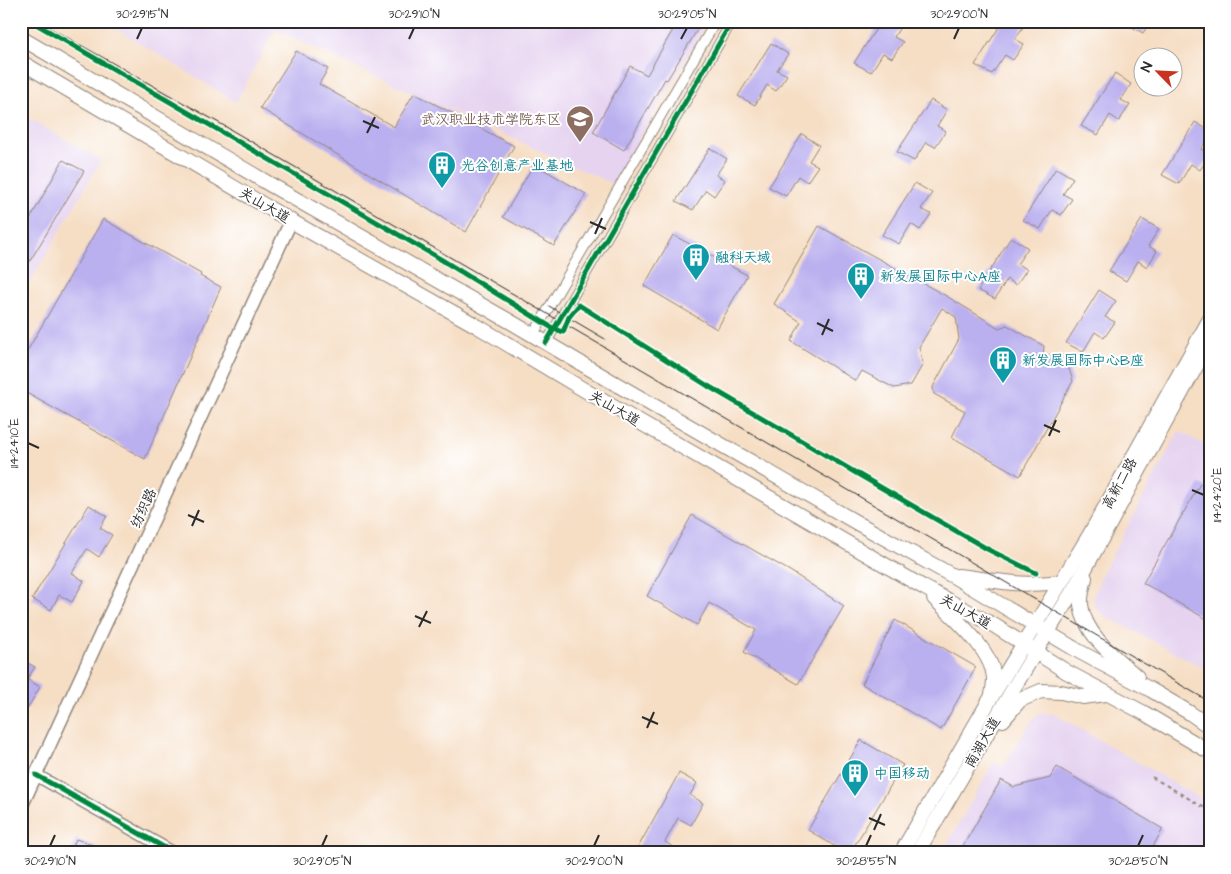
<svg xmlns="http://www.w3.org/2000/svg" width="1231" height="874" font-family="'Architects Daughter','LXGW WenKai TC',sans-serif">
<rect width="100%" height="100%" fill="#fff"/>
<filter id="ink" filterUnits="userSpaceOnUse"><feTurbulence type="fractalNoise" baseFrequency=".02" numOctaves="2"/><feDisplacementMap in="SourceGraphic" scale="10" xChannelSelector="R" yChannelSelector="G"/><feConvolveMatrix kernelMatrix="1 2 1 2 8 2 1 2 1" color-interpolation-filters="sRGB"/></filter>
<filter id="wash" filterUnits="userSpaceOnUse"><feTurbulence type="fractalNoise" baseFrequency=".0096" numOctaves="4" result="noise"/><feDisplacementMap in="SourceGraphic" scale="20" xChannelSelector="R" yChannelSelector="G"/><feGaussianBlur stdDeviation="1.12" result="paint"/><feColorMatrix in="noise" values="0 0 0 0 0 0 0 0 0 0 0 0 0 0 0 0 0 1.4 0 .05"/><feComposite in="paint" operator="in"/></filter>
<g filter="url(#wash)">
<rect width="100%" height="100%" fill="#f6dec5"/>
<g fill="#e6d3f0">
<polygon points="104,21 708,21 613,184 275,30 236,102"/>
<polygon points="21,114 101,160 21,298"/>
<polygon points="1179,431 1210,448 1210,671 1107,617 1096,609 1094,604 1094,595 1102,574"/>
<polygon points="1041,713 1054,714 1210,804 1210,853 942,853 994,762 1003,767 1030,723 1037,715"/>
</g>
<g id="blocks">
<g fill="#baafef">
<polygon points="678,21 688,21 699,27 667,80 665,79 624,150 593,132 630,66 647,75"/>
<polygon points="881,21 904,21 894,37 903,42 892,58 883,53 871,72 854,63"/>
<polygon points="1003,21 1027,21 1015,39 1024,44 1013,60 1005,55 992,74 975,65"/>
<polygon points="1121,21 1151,21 1143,33"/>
<polygon points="771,43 788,54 777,70 787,75 776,91 767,85 755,105 738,96"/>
<polygon points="296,51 328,69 319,84 394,127 414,93 514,146 466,232 260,108"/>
<polygon points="1115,73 1131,84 1121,100 1130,105 1119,121 1110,115 1098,135 1081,126"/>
<polygon points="931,100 947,110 937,126 946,131 935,147 926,142 914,161 897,152"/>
<polygon points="1195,122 1210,131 1210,136 1201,149 1210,154 1210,155 1200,170 1191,164 1179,184 1162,175"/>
<polygon points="802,134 819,145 809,161 818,166 807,182 798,176 786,196 769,187"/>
<polygon points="710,148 727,159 716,175 725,180 714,196 706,190 693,210 676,201"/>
<polygon points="63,160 84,171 21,276 21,235"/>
<polygon points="534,164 586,194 554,246 503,217"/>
<polygon points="1056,168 1073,178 1063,194 1072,199 1061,215 1052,210 1040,229 1023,220"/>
<polygon points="915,183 932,193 921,209 931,214 920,230 911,224 899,244 882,235"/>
<polygon points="103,219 201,274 200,276 221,287 145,459 21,390 21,362"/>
<polygon points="1142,219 1159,229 1148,246 1157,251 1147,267 1138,261 1126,281 1109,271"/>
<polygon points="819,226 948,297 999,328 1007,325 1044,346 1043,356 1069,369 1073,381 1020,476 952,437 965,411 934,394 933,387 959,339 956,317 942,308 919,347 923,364 911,385 894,388 862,371 856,381 791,341 801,322 774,304"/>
<polygon points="673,235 747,275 717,329 644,286"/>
<polygon points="1011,237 1028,248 1017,264 1027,269 1016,285 1007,279 995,299 978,290"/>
<polygon points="1099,290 1116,301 1105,317 1115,322 1104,338 1095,332 1083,352 1066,343"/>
<polygon points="1200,484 1210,489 1210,621 1143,583"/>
<polygon points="89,505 107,516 100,528 112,535 99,557 87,549 72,573 84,581 72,602 59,595 51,610 32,599"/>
<polygon points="692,515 790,571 844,606 798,684 744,652 756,630 709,603 697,625 647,596"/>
<polygon points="895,620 976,667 941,730 862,684"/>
<polygon points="21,659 35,667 27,679 40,687 27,709 21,705"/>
<polygon points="861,740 903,765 850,853 846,853 808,830"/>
<polygon points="1057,767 1163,829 1149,853 959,853 1001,780 1014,787 1050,778"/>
<polygon points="679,773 697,783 690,795 703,803 691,825 678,818 665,842 684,853 635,853"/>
<polygon points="76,839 95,846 92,853 70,853"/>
</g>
</g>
</g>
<g filter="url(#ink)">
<use href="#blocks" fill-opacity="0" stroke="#908478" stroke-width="1"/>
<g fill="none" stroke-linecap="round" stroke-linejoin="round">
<g stroke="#908478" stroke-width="11">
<g id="minor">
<polyline points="533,335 716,21"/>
<polyline points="546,343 732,21"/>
</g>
</g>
<g stroke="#908478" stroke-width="14">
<polyline id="tertiary" points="36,775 174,853"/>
</g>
<g stroke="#908478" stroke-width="15">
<polyline id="secondary" points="21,807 291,221"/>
</g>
<g stroke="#908478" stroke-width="16">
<g id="primary">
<polyline points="21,38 271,185 511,322 616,384 859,524 953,576 1080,652 1151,690 1190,713 1210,727"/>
<polyline points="21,62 291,221 477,326 586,391 923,587 995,626 1067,672 1144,713 1210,752"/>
<path d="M958,576C992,580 1028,588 1062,581"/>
<path d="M1085,578C1083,587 1080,596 1081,605C1085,636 1116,658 1137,677"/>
<path d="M934,598C953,617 993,650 994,679C994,684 993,690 992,695"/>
<polyline points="1003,720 1020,700 1041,691 1061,692 1083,697 1106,694"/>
<polyline points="901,853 992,696 1089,536 1210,319"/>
<polyline points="917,853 1016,684 1074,589 1210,341"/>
</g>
</g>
<polyline stroke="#908478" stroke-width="2" stroke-dasharray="4 4" stroke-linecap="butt" points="1152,777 1210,811"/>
<use href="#minor" stroke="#fff" stroke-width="9"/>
<use href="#tertiary" stroke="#fff" stroke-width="11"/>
<use href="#secondary" stroke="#fff" stroke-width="12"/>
<use href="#primary" stroke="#fff" stroke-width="14"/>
<g stroke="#2b2b2b" stroke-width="1">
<polyline points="38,21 221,124 546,313 1210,702"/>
<polyline points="549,306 605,339"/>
</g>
<g stroke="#fff" stroke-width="8">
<g id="cycleway">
<polyline points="31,21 442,260 554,329 563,332 569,317 579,305 708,386 856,473 989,550 1036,573"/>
<polyline points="546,343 732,21"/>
<polyline points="36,775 174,853"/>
</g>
</g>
<use href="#cycleway" stroke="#00873e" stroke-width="5"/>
</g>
</g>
<path fill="none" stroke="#2b2b2b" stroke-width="2" d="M137,39L142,28M409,39L414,28M681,39L687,28M954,39L959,28M363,121L379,128M367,133L375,117M590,222L606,229M595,234L602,218M817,323L833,331M822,335L829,319M1044,425L1060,432M1049,436L1056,420M28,443L39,448M1192,490L1204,495M188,515L204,522M192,526L199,510M415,616L431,623M419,627L427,611M642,717L658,724M647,728L654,712M869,818L885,825M874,830L881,814M50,846L55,835M322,846L327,835M594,846L599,835M866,846L871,835M1138,846L1143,835"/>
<defs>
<g id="university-pin" transform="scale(1.4375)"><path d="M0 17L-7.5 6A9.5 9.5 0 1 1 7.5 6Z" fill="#8d6e63" stroke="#fff"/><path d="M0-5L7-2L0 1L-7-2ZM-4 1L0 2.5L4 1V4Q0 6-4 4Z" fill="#fff"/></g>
<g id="building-pin" transform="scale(1.4375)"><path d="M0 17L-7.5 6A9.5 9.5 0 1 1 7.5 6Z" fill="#0f9aa8" stroke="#fff"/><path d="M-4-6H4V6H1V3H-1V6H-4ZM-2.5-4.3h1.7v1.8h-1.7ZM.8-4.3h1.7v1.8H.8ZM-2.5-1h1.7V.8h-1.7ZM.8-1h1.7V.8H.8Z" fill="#fff"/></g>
</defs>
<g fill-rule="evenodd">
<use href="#university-pin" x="580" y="119"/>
<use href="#building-pin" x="442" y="165"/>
<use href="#building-pin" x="696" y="257"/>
<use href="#building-pin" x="861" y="276"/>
<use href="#building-pin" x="1003" y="360"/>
<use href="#building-pin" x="855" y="773"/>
</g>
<g text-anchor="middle" stroke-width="4" stroke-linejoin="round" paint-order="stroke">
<g font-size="14" fill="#785e54" stroke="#fff" text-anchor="end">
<text x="561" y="124">武汉职业技术学院东区</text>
</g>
<g font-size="14" fill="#0d838f" stroke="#fff" text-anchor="start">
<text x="461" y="170">光谷创意产业基地</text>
<text x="715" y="262">融科天域</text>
<text x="880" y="281">新发展国际中心A座</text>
<text x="1022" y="365">新发展国际中心B座</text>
<text x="874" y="778">中国移动</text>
</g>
<g font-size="14" fill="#2b2b2b" stroke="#fff">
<text transform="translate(265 205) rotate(30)" y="5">关山大道</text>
<text transform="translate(615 408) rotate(30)" y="5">关山大道</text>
<text transform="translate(1119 483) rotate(-61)" y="5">高新二路</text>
<text transform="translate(143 508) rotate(-65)" y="5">纺织路</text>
<text transform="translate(966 611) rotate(29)" y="5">关山大道</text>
<text transform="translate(982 742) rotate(-60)" y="5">南湖大道</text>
</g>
</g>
<rect width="1231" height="874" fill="none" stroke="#fff" stroke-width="55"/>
<g transform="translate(1158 72) rotate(294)"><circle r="24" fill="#ffffff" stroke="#aaaaaa"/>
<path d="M0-4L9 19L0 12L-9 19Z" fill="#c8321e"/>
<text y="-8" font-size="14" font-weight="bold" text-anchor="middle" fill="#2b2b2b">N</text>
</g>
<rect x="28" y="28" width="1176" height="818" fill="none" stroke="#2b2b2b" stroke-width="2"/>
<g font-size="12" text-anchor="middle" fill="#2b2b2b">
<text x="142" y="18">30°29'15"N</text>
<text x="414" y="18">30°29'10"N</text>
<text x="687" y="18">30°29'05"N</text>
<text x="959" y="18">30°29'00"N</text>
<text transform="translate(14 443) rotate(-90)" y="4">114°24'10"E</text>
<text transform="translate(1217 495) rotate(-90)" y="4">114°24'20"E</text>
<text x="50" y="865">30°29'10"N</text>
<text x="322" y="865">30°29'05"N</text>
<text x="594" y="865">30°29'00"N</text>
<text x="866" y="865">30°28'55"N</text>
<text x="1138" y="865">30°28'50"N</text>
</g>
</svg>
